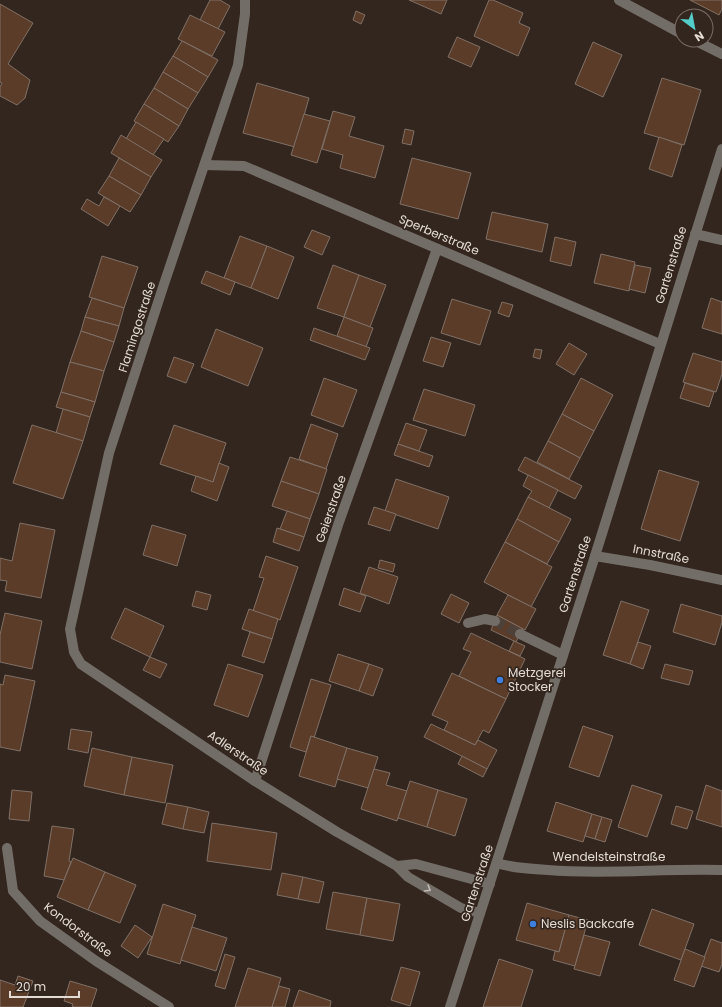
<svg xmlns="http://www.w3.org/2000/svg" width="722" height="1007" font-family="Poppins,sans-serif">
<rect width="100%" height="100%" fill="#33261e"/>
<g fill="#5a3c29" stroke="#807066">
<polygon points="210,0 220,0 230,6 218,29 200,20"/>
<polygon points="409,0 447,0 441,14"/>
<polygon points="489,0 493,0 523,13 519,23 530,28 518,56 474,36"/>
<polygon points="690,0 722,0 722,9 719,15"/>
<polygon points="0,4 33,23 8,64 30,80 25,98 17,105 0,96 0,87 2,83 0,82"/>
<polygon points="356,11 365,15 361,24 353,20"/>
<polygon points="190,15 225,32 212,56 178,39"/>
<polygon points="457,37 480,47 471,67 448,57"/>
<polygon points="182,41 218,60 208,77 173,56"/>
<polygon points="593,42 622,55 603,97 575,84"/>
<polygon points="173,56 208,77 198,93 163,72"/>
<polygon points="163,72 198,93 188,109 154,88"/>
<polygon points="662,78 701,90 684,145 644,133"/>
<polygon points="257,83 309,98 295,147 243,133"/>
<polygon points="154,88 188,109 179,126 144,104"/>
<polygon points="144,104 179,126 168,142 134,121"/>
<polygon points="333,111 355,117 349,136 384,146 375,178 340,168 343,155 322,149"/>
<polygon points="304,114 330,121 317,163 291,155"/>
<polygon points="136,122 164,139 153,155 126,139"/>
<polygon points="405,129 414,131 411,145 402,143"/>
<polygon points="121,135 162,160 151,177 111,153"/>
<polygon points="659,137 682,145 672,177 649,169"/>
<polygon points="119,158 151,177 141,195 109,176"/>
<polygon points="412,158 471,173 458,219 400,204"/>
<polygon points="109,176 141,195 130,212 98,193"/>
<polygon points="104,197 120,206 108,226 81,209 87,199 99,206"/>
<polygon points="492,212 548,224 542,252 486,239"/>
<polygon points="312,230 330,237 322,255 304,247"/>
<polygon points="240,236 267,246 251,288 224,278"/>
<polygon points="555,237 576,242 571,266 550,261"/>
<polygon points="267,246 294,257 278,299 251,288"/>
<polygon points="601,254 635,262 629,291 594,283"/>
<polygon points="102,256 138,267 124,308 89,297"/>
<polygon points="333,265 359,275 344,317 317,308"/>
<polygon points="635,265 651,268 645,293 629,289"/>
<polygon points="206,271 235,282 230,295 201,283"/>
<polygon points="359,275 386,285 370,327 344,317"/>
<polygon points="92,298 124,308 119,326 85,317"/>
<polygon points="711,298 722,302 722,334 702,328"/>
<polygon points="452,299 491,311 480,345 441,333"/>
<polygon points="502,302 513,305 509,317 498,313"/>
<polygon points="85,317 119,326 114,342 81,331"/>
<polygon points="344,317 373,328 366,347 337,336"/>
<polygon points="314,328 370,348 365,360 310,340"/>
<polygon points="216,329 263,348 248,386 201,367"/>
<polygon points="81,331 114,342 104,371 70,362"/>
<polygon points="431,337 451,343 443,367 423,361"/>
<polygon points="569,343 587,354 574,375 556,364"/>
<polygon points="535,349 542,350 540,359 533,357"/>
<polygon points="693,353 722,362 722,374 716,392 683,382"/>
<polygon points="174,357 194,364 186,383 167,376"/>
<polygon points="70,362 104,371 95,402 61,392"/>
<polygon points="324,378 357,390 343,427 311,415"/>
<polygon points="581,378 613,395 594,431 562,414"/>
<polygon points="685,383 714,392 709,407 680,398"/>
<polygon points="424,389 475,405 465,436 413,420"/>
<polygon points="61,392 95,402 90,417 56,407"/>
<polygon points="63,409 90,417 83,441 56,433"/>
<polygon points="562,414 594,431 580,458 548,441"/>
<polygon points="406,423 427,430 419,451 398,444"/>
<polygon points="311,424 338,434 326,469 299,459"/>
<polygon points="32,425 83,441 63,499 13,483"/>
<polygon points="174,425 226,443 213,482 160,464"/>
<polygon points="548,441 580,458 569,479 537,462"/>
<polygon points="398,444 433,456 429,467 394,455"/>
<polygon points="290,457 327,469 319,494 281,481"/>
<polygon points="525,457 582,486 575,499 518,470"/>
<polygon points="219,463 229,467 217,501 191,491 196,476 213,482"/>
<polygon points="659,470 699,482 680,541 641,529"/>
<polygon points="528,475 558,490 549,508 528,497 532,491 523,486"/>
<polygon points="396,479 449,497 438,529 385,511"/>
<polygon points="281,481 319,494 310,519 272,506"/>
<polygon points="528,497 571,519 559,542 517,519"/>
<polygon points="374,507 396,514 390,531 368,524"/>
<polygon points="287,511 310,519 304,537 280,529"/>
<polygon points="517,519 559,542 547,564 505,542"/>
<polygon points="20,523 55,530 41,598 5,591 7,581 0,580 0,558 12,561"/>
<polygon points="152,525 186,535 177,566 143,555"/>
<polygon points="277,528 304,537 299,551 273,542"/>
<polygon points="505,542 552,567 531,607 484,582"/>
<polygon points="266,556 298,567 280,620 253,611 264,578 259,577"/>
<polygon points="380,560 395,564 393,572 378,568"/>
<polygon points="369,567 398,577 389,604 360,593"/>
<polygon points="344,588 366,596 360,612 339,605"/>
<polygon points="196,591 211,595 207,610 192,606"/>
<polygon points="451,594 469,603 459,623 441,614"/>
<polygon points="508,595 536,609 525,630 497,615"/>
<polygon points="621,601 649,610 630,664 603,655"/>
<polygon points="681,604 722,616 722,622 715,645 673,632"/>
<polygon points="125,608 164,626 150,657 111,638"/>
<polygon points="249,609 278,619 272,639 242,629"/>
<polygon points="5,613 42,621 32,669 0,662 0,635"/>
<polygon points="497,615 523,629 516,642 491,630"/>
<polygon points="250,632 272,639 264,663 242,656"/>
<polygon points="471,633 525,659 506,699 459,676 471,652 463,649"/>
<polygon points="514,641 525,646 520,656 509,651"/>
<polygon points="638,642 651,646 643,669 630,664"/>
<polygon points="338,654 369,664 359,691 329,681"/>
<polygon points="150,657 167,664 160,678 143,670"/>
<polygon points="228,664 263,675 248,717 214,705"/>
<polygon points="369,664 383,669 373,696 359,691"/>
<polygon points="665,664 693,671 689,685 661,678"/>
<polygon points="452,673 506,699 489,733 483,730 475,745 444,730 448,722 432,715"/>
<polygon points="5,675 35,681 20,751 0,747 0,684 3,685"/>
<polygon points="311,679 331,685 314,738 311,736 306,752 290,747"/>
<polygon points="431,724 475,745 478,740 497,750 487,769 424,737"/>
<polygon points="583,726 613,736 599,777 569,767"/>
<polygon points="71,729 92,732 88,753 68,749"/>
<polygon points="311,736 347,748 335,787 299,776"/>
<polygon points="92,748 132,757 124,795 84,786"/>
<polygon points="347,748 378,757 368,788 337,779"/>
<polygon points="462,756 487,769 483,777 458,764"/>
<polygon points="132,757 173,765 165,803 124,795"/>
<polygon points="374,769 390,773 386,785 407,791 397,821 361,809"/>
<polygon points="410,781 438,790 427,827 398,818"/>
<polygon points="632,785 662,795 647,837 618,827"/>
<polygon points="706,785 722,791 722,827 696,819"/>
<polygon points="12,790 32,792 29,821 9,819"/>
<polygon points="438,790 467,799 455,836 427,827"/>
<polygon points="556,802 592,814 583,842 547,831"/>
<polygon points="167,803 188,807 183,829 162,824"/>
<polygon points="676,806 693,811 687,829 671,824"/>
<polygon points="188,807 209,812 204,833 183,829"/>
<polygon points="592,814 602,817 595,839 585,836"/>
<polygon points="602,817 612,820 605,842 595,839"/>
<polygon points="212,823 277,833 271,870 207,861"/>
<polygon points="52,826 74,829 69,861 71,862 64,880 44,876"/>
<polygon points="73,858 105,872 88,910 57,897"/>
<polygon points="105,872 136,885 120,923 88,910"/>
<polygon points="282,873 303,877 298,899 277,895"/>
<polygon points="303,877 324,882 319,903 298,899"/>
<polygon points="333,892 367,898 360,935 326,929"/>
<polygon points="367,898 400,904 393,941 360,935"/>
<polygon points="527,903 569,915 559,952 516,940"/>
<polygon points="163,904 196,915 180,964 147,954"/>
<polygon points="652,909 694,924 681,960 639,945"/>
<polygon points="569,915 588,920 575,966 553,960 555,951 559,952"/>
<polygon points="135,925 152,937 138,958 121,946"/>
<polygon points="192,927 227,938 216,971 181,960"/>
<polygon points="584,935 610,942 600,976 574,969"/>
<polygon points="711,939 722,943 722,964 719,972 701,966"/>
<polygon points="685,949 705,957 694,987 674,980"/>
<polygon points="225,954 235,957 225,989 215,986"/>
<polygon points="499,959 533,970 521,1007 483,1007"/>
<polygon points="401,967 420,972 410,1006 391,1000"/>
<polygon points="248,968 281,978 272,1007 235,1007"/>
<polygon points="18,976 33,981 23,1007 0,1007 0,980 15,985"/>
<polygon points="70,981 97,989 91,1007 75,1007 72,1006 73,1004 64,1001"/>
<polygon points="279,986 290,989 285,1007 272,1007"/>
<polygon points="299,990 331,1001 330,1007 293,1007"/>
</g>
<g fill="none" stroke-linecap="round" stroke-linejoin="round">
<polyline stroke="#4e4139" stroke-width="10" stroke-dasharray="10 5" stroke-linecap="butt" points="495,621 520,634"/>
<g stroke="#736d68" stroke-width="10">
<polyline points="245,0 245,14 238,65 164,284 109,453 70,629 74,652 81,664 255,781 337,832 397,866 408,877 461,908 480,913"/>
<polyline points="619,0 682,34"/>
<polyline points="694,40 722,54"/>
<polyline points="205,165 244,166 660,344"/>
<polyline points="695,234 722,240"/>
<polyline points="595,556 650,565 722,580"/>
<polyline points="468,623 485,619 495,621"/>
<polyline points="520,634 563,655"/>
<polyline points="255,781 339,522 437,249"/>
<polyline points="7,848 13,891 40,921 96,961 169,1007"/>
<path d="M497,863C513,868 530,869 548,870C606,875 664,868 722,870"/>
<polyline points="397,866 416,864 490,884"/>
<polyline points="450,1007 595,556 722,149"/>
</g>
</g>
<defs><path id="oneway-chevron" d="M-2-3.5L2.5 0L-2 3.5" fill="none" stroke-width="1.6" stroke-linecap="round" stroke-linejoin="round"/></defs>
<use stroke="#c2bab4" href="#oneway-chevron" transform="translate(428 889) rotate(30)"/>
<g fill="#3f7fe0" stroke="#33261e" stroke-width="1.5">
<circle cx="500" cy="680" r="4"/>
<circle cx="533" cy="924" r="4"/>
</g>
<g text-anchor="middle" stroke-width="3.5" stroke-linejoin="round" paint-order="stroke">
<g font-size="12" fill="#e4dbd5" stroke="#33261e">
<text transform="translate(439 235) rotate(23)" y="4">Sperberstraße</text>
<text transform="translate(671 265) rotate(-73)" y="4">Gartenstraße</text>
<text transform="translate(137 327) rotate(-72)" y="4">Flamingostraße</text>
<text transform="translate(331 509) rotate(-71)" y="4">Geierstraße</text>
<text transform="translate(661 554) rotate(11)" y="4">Innstraße</text>
<text transform="translate(575 574) rotate(-72)" y="4">Gartenstraße</text>
<text transform="translate(238 753) rotate(34)" y="4">Adlerstraße</text>
<text x="609" y="861">Wendelsteinstraße</text>
<text transform="translate(477 883) rotate(-72)" y="4">Gartenstraße</text>
<text transform="translate(78 930) rotate(37)" y="4">Kondorstraße</text>
</g>
<g font-size="12" fill="#e4dbd5" stroke="#33261e" text-anchor="start">
<text x="508" y="677">Metzgerei<tspan x="508" dy="14">Stocker</tspan></text>
<text x="541" y="928">Neslis Backcafe</text>
</g>
</g>
<g transform="translate(694 28) rotate(148)"><circle r="19" fill="#33261e" stroke="#7a6e67"/>
<path d="M0-3L7 15L0 10L-7 15Z" fill="#53cdc9"/>
<text y="-6" font-size="11" font-weight="bold" text-anchor="middle" fill="#e4dbd5">N</text>
</g>
<path d="M10 991v6h69v-6" fill="none" stroke="#e4dbd5" stroke-width="2"/>
<text x="16" y="991" font-size="12" fill="#e4dbd5" stroke="#33261e" stroke-width="3" paint-order="stroke">20 m</text>
</svg>
